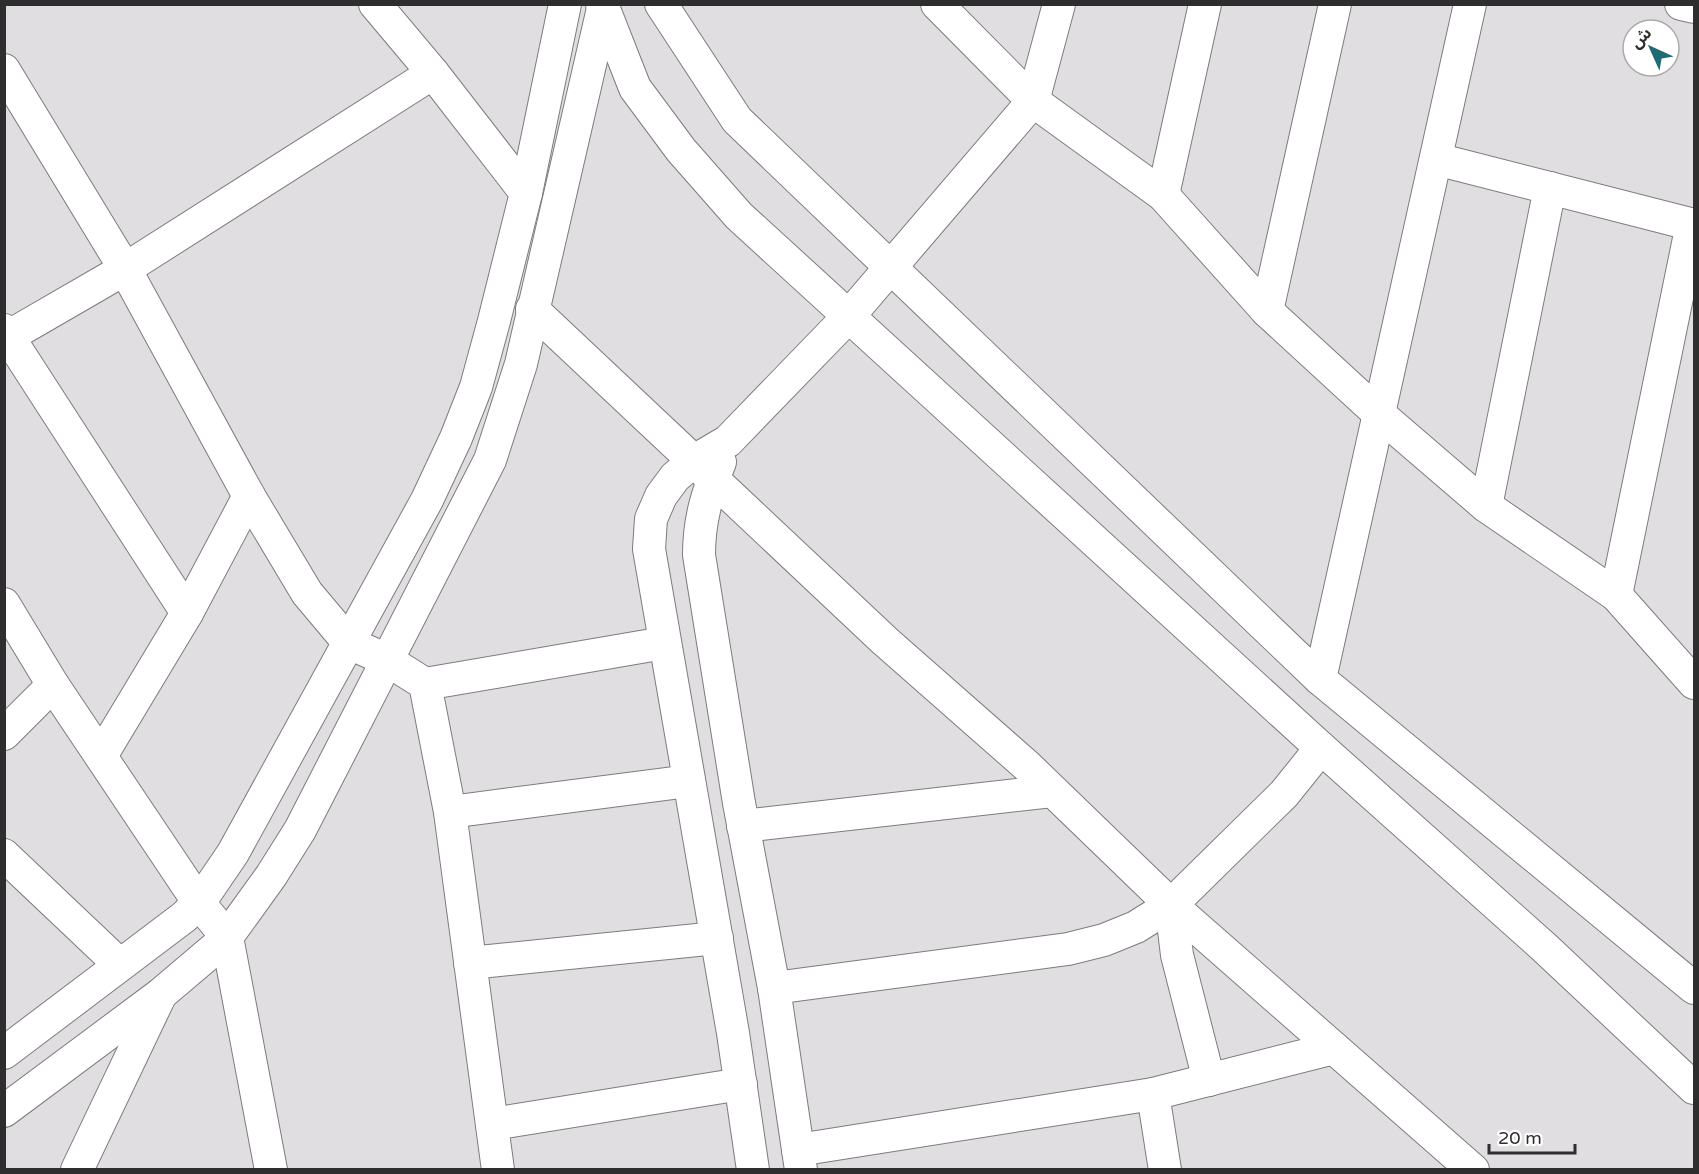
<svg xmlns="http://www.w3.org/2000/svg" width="1699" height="1174" font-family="'Varela Round','Noto Sans Arabic',sans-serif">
<rect width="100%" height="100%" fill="#e1dee1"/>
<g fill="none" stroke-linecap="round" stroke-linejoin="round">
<g stroke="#7e7b7e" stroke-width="34">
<g id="minor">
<polyline points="602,4 635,88 681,150 739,216 1321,748 1545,948 1694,1088"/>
<polyline points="661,4 737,120 1320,679 1694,988"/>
<polyline points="937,4 1033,101 1163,195 1267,311 1379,414 1486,506 1616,595 1694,683"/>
<polyline points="1681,4 1694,7"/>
<polyline points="4,70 125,269 249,496 307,593 349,643 387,660 425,684 450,812 498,1170"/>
<polyline points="433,73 526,193"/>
<polyline points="1436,159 1694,225"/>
<polyline points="1163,195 1205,4"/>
<polyline points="532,309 885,641 1026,765 1171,905 1473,1170"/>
<polyline points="1267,311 1335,4"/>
<polyline points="4,330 187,613"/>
<polyline points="4,339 125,269 433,73 375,4"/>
<path d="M720,462C707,494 699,520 699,555L739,803L774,988L801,1170"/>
<polyline points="1486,506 1550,188"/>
<polyline points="1616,595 1692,224"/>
<polyline points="4,604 53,685 199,903 227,937 271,1170"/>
<polyline points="1320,679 1470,4"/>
<polyline points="425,684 664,643"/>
<polyline points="4,734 53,685"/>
<polyline points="101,756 187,613 249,496"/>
<polyline points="450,812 689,781"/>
<polyline points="743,826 1052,791"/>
<polyline points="4,855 119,964"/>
<polyline points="1171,905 1177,955 1209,1080"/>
<polyline points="470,963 717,938"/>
<polyline points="774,988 1068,949 1104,940 1136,927 1171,905 1284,794 1321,748"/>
<polyline points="4,1053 184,917 199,903 233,853 427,500 456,438 476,387 494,321 526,193 565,4"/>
<polyline points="4,1111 161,994 214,949 227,937 271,876 300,830 490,460 521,364 604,4"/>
<polyline points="492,1124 741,1084"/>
<polyline points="798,1150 1153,1094"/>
<polyline points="77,1170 159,998"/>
<polyline points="753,1170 733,1033 649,549 651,519 661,496 675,477 694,461 728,441 848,317 1033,101 1059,4"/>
<polyline points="1165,1170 1153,1094 1334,1048"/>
</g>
</g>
<use href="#minor" stroke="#fff" stroke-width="32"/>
</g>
<rect width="1699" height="1174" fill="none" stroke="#2f2e2f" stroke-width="12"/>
<g transform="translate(1651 48) rotate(315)"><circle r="28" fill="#ffffff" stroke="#acabac" stroke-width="1.5"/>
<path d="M0-4.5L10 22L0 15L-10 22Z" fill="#1f6a73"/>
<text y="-9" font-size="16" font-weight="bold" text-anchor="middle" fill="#2f2e2f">ش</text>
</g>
<path d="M1489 1144v9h86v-9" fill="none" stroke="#2f2e2f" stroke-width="3"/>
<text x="1498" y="1144" font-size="18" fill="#2f2e2f" stroke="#ffffff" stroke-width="4.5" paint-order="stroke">20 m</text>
</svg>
